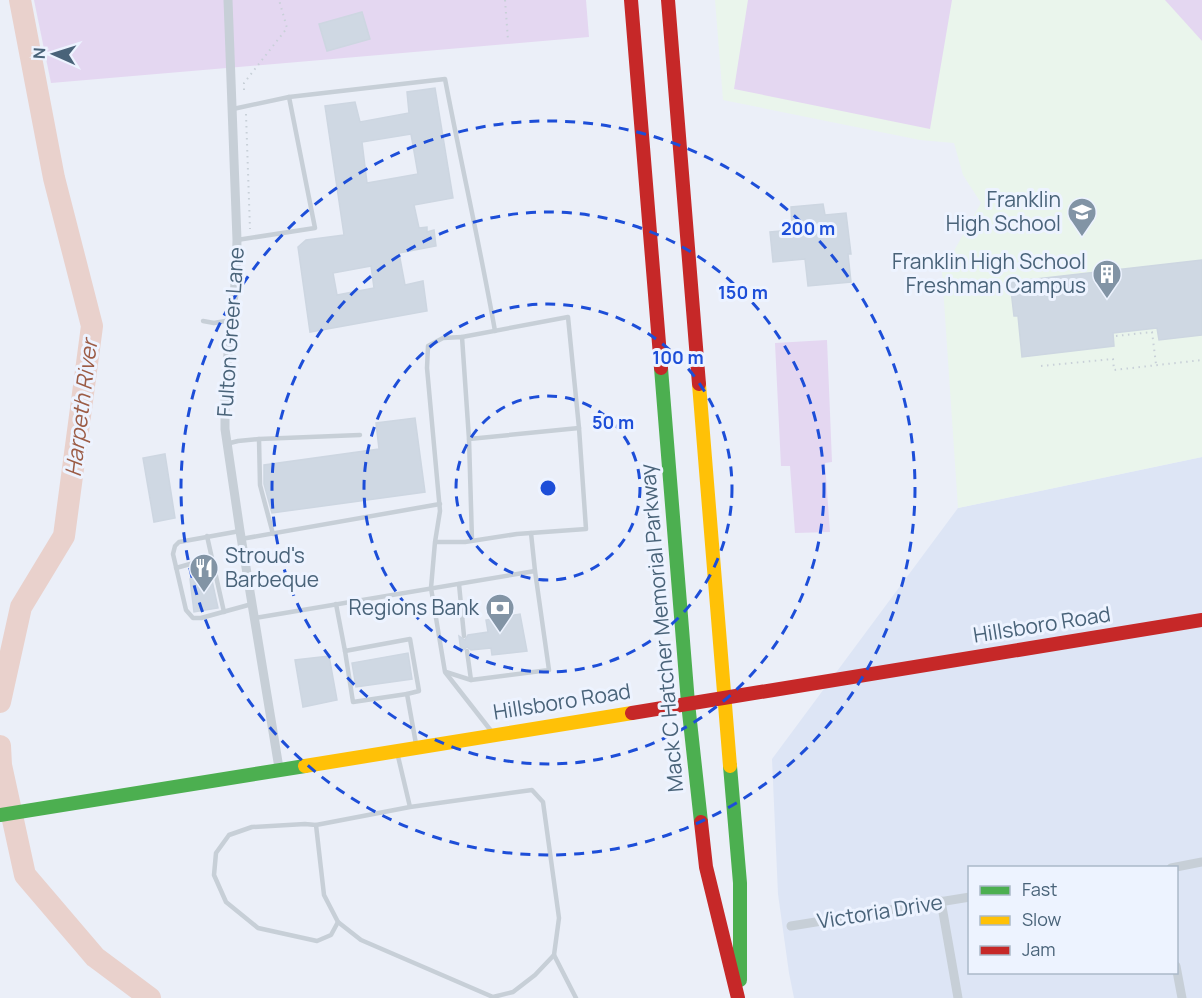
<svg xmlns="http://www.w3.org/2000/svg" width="1202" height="998" font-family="Manrope,sans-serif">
<rect width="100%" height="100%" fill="#ebeff8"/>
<path fill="#dde5f5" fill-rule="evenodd" d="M1202,457V998H794L789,973L778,894L772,759L958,508ZM970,868H1176V972H970Z"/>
<polygon fill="#eaf5ec" points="715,0 1202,0 1202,457 958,508 942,272 981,203 963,175 954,143 920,140 723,100"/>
<g fill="#e4d7f1">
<polygon points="34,0 586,0 589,37 51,83"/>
<polygon points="748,0 952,0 930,129 734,89"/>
<polygon points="1165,0 1202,0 1202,41"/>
<polygon points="827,340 832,462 825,463 830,532 795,533 790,466 781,466 775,343"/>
</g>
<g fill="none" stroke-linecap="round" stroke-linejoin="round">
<g stroke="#e9d1cc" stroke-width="22">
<polyline points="0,702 21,607 64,536 92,326 54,178 20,0"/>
<polyline points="0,746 1,765 25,875 95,957 150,998"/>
</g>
</g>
<g fill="#cfd8e3" stroke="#cdd6e1" stroke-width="1.5" fill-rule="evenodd">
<polygon points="362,12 370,39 327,51 319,24"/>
<path d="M435,88L453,198L414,205L419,228L427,227V232L434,230L436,246L399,253L405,285L423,281L427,311L310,332L298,247L306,240L344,235L325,106L355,102L360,122L409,113L407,92ZM411,134L418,174L367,183L362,142ZM371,266L374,288L337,295L333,273Z"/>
<polygon points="823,204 825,215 846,213 851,254 848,254 851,282 808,286 805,259 773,262 770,232 792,230 791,207"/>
<polygon points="1202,260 1202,335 1159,340 1157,328 1113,333 1114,346 1022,357 1018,316 1014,316 1010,282"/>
<polygon points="415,418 425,492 272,513 264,484 264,465 379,449 376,423"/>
<polygon points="165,454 175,518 154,522 143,458"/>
<polygon points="211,576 218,608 194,612 190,579"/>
<polygon points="520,614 527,651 492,655 491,648 471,650 467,647 461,652 459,636 465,640 468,635 488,632 486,620"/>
<polygon points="408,653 412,679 356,687 352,663"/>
<polygon points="329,656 337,700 303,707 295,660"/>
</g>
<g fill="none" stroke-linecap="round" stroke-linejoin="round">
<g stroke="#c8d0d8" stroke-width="2" stroke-dasharray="1.5 4.5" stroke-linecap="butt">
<polyline points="505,0 508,40"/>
<polyline points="244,90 244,83 287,28 279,0"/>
<polyline points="246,114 250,229"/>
<polyline points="1116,336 1152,332 1156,364"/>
<polyline points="1041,366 1113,359 1114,370 1202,360"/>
</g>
<g stroke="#c7cfd7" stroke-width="4.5">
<path d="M233,109L289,97L445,79C461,163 480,246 495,331"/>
<polyline points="237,240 315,228 289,97"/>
<polyline points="203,321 214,323 231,320"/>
<polyline points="462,337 568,317 579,428"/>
<polyline points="259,439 260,485 273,534"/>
<polyline points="469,439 472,540"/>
<polyline points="226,444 238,441 259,439 360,435"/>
<polyline points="240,531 179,542 175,546 173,554 186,610 193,618 201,618 252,604"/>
<polyline points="531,533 535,571"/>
<polyline points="207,536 224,612"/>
<polyline points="241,539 440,504"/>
<polyline points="435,542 465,542 517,534 586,529 579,428 469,439 462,337 443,338 428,346 427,368 440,511 435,542 431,588 445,672 492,732"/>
<polyline points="176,568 211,558"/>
<polyline points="459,584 464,636"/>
<polyline points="336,604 345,651 410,639 419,691 407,694 416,744"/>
<polyline points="255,618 535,571 549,670 471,680 446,672"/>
<polyline points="345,651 353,702 407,694"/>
<polyline points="467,651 471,680"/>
<polyline points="397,752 410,807 316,825 324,895 338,922 361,940 493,997 513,992 535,975 554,955 559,918 543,802 532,790 410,807"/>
<polyline points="316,825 305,824 252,827 229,835 216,853 214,875 226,902 258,928 317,941 331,935 338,922"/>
<polyline points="554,955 576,998"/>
</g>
<g stroke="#c7cfd7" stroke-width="9">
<polyline points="228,0 237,240 236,274 225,384 225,429 240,531 279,768"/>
<polyline points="1171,868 1202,862"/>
<polyline points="941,901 958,998"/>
<polyline points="791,926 970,897"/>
<polyline points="1176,966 1182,998"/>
</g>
<g stroke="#4caf50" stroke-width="14">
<polyline points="661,368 688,703 701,822"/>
<polyline points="730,766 740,883 740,980"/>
<polyline points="0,815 305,766"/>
</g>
<g stroke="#ffc107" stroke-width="14">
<polyline points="699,384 730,766"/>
<polyline points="305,766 632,713"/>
</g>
<g stroke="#c62828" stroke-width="14">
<polyline points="631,0 661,368"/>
<polyline points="668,0 699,384"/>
<polyline points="632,713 1202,620"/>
<polyline points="701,822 706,867 738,998"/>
</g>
</g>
<g fill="none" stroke="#1d4ed8" stroke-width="3" stroke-dasharray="10 8">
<circle cx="548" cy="488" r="92"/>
<circle cx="548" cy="488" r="184"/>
<circle cx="548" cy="488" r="276"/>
<circle cx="548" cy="488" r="367"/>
</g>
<defs>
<g id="school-pin" transform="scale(1.5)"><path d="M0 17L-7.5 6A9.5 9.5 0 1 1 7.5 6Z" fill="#8294a5" stroke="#edf3ff"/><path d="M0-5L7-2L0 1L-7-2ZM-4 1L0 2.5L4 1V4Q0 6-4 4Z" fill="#fff"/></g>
<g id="building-pin" transform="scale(1.5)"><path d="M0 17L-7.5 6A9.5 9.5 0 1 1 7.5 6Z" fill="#8294a5" stroke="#edf3ff"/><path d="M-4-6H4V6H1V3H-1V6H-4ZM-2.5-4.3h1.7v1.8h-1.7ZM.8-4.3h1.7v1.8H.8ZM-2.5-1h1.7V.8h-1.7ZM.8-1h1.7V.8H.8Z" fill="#fff"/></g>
<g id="restaurant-pin" transform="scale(1.5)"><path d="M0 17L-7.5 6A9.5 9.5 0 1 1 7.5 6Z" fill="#8294a5" stroke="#edf3ff"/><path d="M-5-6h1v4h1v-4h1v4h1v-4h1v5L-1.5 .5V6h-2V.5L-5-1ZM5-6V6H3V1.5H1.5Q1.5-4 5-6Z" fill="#fff"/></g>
<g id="bank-pin" transform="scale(1.5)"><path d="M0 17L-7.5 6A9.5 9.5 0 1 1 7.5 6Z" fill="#8294a5" stroke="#edf3ff"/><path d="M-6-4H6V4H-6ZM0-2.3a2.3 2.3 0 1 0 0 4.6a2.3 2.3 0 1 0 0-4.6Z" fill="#fff"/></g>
</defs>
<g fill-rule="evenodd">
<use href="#school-pin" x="1082" y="212"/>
<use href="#building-pin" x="1107" y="274"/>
<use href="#restaurant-pin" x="204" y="568"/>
<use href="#bank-pin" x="500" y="608"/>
</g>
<g text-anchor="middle" stroke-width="6" stroke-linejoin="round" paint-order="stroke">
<g font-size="21" fill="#496379" stroke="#edf3ff" text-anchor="end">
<text x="1061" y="207">Franklin<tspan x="1061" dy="24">High School</tspan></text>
<text x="1086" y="269">Franklin High School<tspan x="1086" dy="24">Freshman Campus</tspan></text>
<text x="225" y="563" text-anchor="start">Stroud's<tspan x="225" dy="24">Barbeque</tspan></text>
<text x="479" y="615">Regions Bank</text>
</g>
<g font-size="21" fill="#496379" stroke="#edf3ff">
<text transform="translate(231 332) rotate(-86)" y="7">Fulton Greer Lane</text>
<text transform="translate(1042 625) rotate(-9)" y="7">Hillsboro Road</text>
<text transform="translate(662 628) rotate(-95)" y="7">Mack C Hatcher Memorial Parkway</text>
<text transform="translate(562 702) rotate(-9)" y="7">Hillsboro Road</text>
<text transform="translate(880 912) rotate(-9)" y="7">Victoria Drive</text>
</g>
<g font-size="22" font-style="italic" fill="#9c5c46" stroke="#edf3ff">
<text transform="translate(81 408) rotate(-83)" y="8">Harpeth River</text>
</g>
</g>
<circle cx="548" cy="488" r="9" fill="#1d4ed8" stroke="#edf3ff" stroke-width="3"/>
<g font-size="18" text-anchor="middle" font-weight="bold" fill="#1d4ed8" stroke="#edf3ff" stroke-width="6" stroke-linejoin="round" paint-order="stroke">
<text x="808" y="235">200 m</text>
<text x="743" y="299">150 m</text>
<text x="678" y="364">100 m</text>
<text x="613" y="429">50 m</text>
</g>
<rect x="968" y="866" width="210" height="108" fill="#edf3ff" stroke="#abb9c9" stroke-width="1.5"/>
<rect x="980" y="886" width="30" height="9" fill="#4caf50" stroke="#abb9c9" stroke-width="1.5"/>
<text x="1022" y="896" font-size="18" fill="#496379">Fast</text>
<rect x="980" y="916" width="30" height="9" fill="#ffc107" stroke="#abb9c9" stroke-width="1.5"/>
<text x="1022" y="926" font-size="18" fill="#496379">Slow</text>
<rect x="980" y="946" width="30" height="9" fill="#c62828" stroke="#abb9c9" stroke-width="1.5"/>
<text x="1022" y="956" font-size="18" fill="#496379">Jam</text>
<g transform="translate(54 54) rotate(273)" stroke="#edf3ff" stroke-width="4.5" paint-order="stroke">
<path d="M0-4.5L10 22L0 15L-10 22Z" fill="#496379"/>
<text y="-9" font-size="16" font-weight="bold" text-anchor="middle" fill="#496379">N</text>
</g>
</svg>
